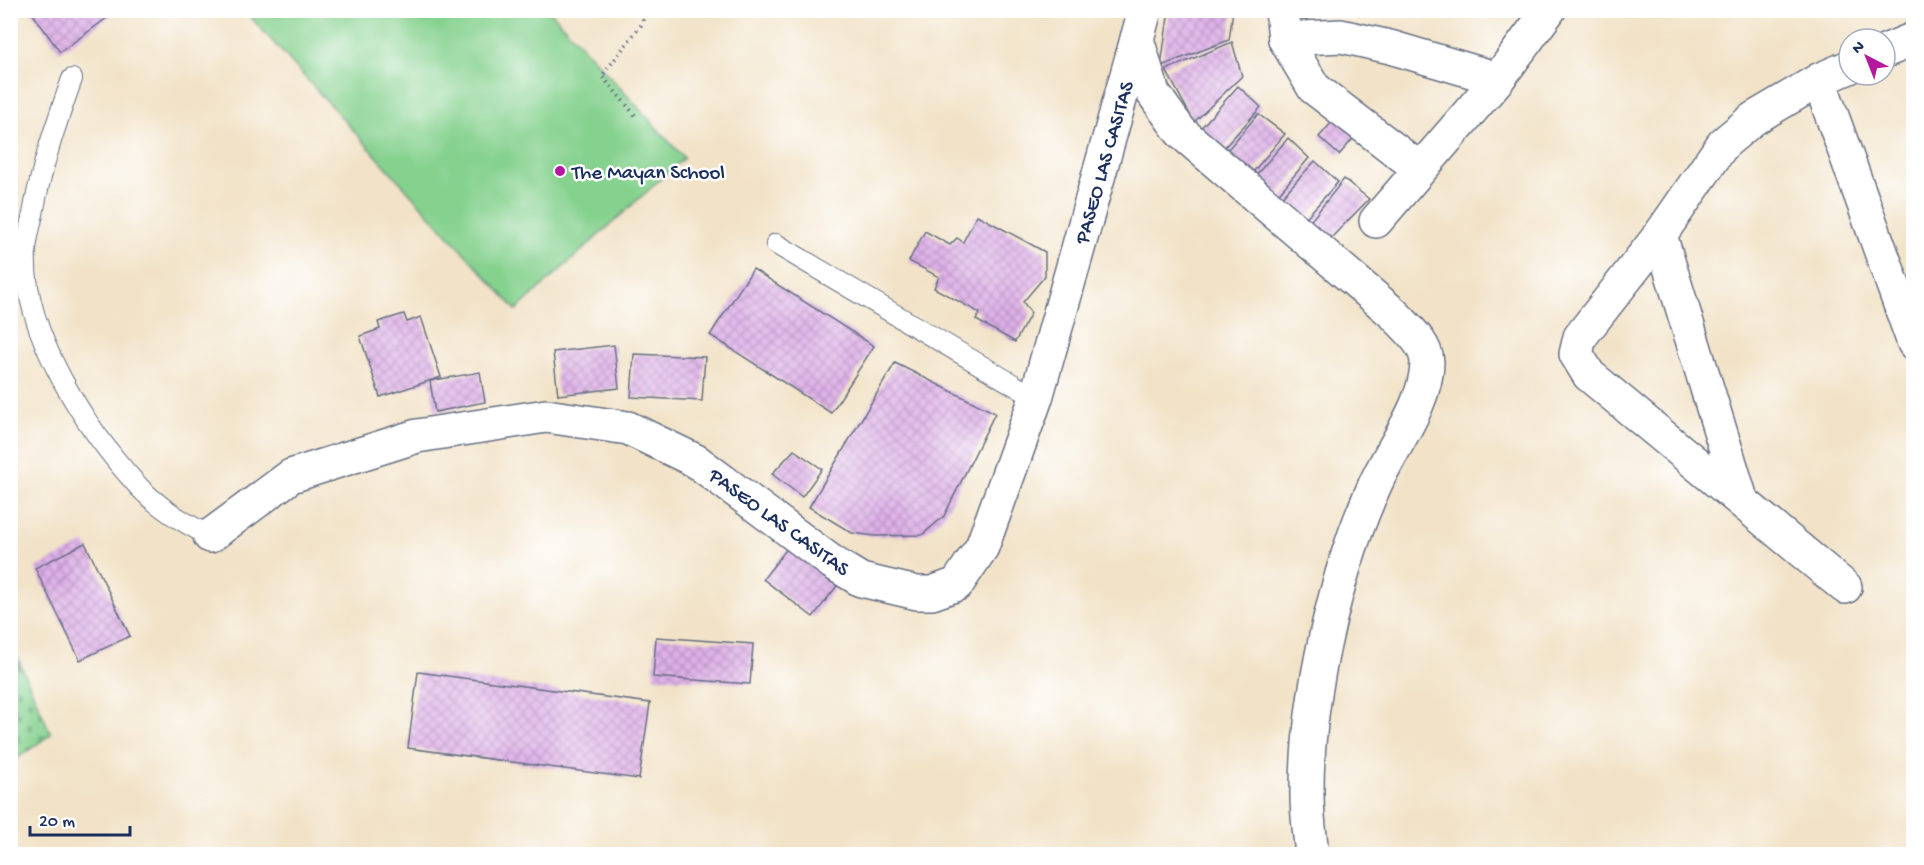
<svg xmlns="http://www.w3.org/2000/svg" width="1924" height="865" font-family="'Gochi Hand',sans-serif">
<defs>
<pattern id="cemetery-stones" width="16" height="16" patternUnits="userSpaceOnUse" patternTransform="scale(1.5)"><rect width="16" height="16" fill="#85d18e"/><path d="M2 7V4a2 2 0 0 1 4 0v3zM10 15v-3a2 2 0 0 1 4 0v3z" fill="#6caa77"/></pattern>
<pattern id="building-cross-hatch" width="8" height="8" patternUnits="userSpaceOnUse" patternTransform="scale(1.5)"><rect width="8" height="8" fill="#dfb1e8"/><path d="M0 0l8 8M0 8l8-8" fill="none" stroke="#b490bf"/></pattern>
</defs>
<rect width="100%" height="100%" fill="#fff"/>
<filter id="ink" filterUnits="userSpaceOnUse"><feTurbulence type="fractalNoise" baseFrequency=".0167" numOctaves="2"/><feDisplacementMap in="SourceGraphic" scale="12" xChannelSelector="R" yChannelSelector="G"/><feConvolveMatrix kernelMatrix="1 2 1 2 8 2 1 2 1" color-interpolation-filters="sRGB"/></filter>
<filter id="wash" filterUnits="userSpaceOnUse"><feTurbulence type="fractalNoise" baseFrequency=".008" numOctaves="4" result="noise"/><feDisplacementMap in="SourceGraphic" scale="24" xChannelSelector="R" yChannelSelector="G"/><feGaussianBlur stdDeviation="1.35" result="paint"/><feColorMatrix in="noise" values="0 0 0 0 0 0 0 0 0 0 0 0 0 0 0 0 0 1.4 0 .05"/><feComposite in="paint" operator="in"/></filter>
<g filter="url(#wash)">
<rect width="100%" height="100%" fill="#f2e3c8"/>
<polygon fill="url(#cemetery-stones)" stroke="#508076" stroke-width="1.5" points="10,641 51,734 11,763 10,763"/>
<polygon fill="#85d18e" stroke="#508076" stroke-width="1.5" points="245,11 550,11 684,158 516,310"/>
<g id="blocks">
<g fill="url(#building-cross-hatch)">
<polygon points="30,10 118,10 60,52"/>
<polygon points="1169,10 1233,10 1229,40 1161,66"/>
<polygon points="1232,42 1242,76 1194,122 1166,70"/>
<polygon points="1238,86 1261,107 1221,151 1199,130"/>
<polygon points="1258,114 1285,134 1248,178 1218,161"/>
<polygon points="1338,115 1358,133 1339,155 1319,137"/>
<polygon points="1288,138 1309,158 1276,197 1250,182"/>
<polygon points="1315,161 1338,182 1303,221 1278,201"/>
<polygon points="1344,179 1369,199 1330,239 1309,223"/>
<polygon points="977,215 1045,252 1045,276 1023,302 1031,313 1015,342 976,320 980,313 934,288 939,277 909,261 925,231 950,245 957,238 963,242"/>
<polygon points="753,269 874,346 831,413 710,335"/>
<polygon points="404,314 407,322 421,317 441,377 380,397 360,336 380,329 378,322"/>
<polygon points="614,345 619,388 558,395 553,352"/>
<polygon points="634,354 705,357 702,401 631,397"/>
<polygon points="895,363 995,413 944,516 922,535 875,536 852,533 809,507"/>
<polygon points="480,372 485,402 435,412 430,381"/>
<polygon points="794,450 822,469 802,497 772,474"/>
<polygon points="85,543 130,636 80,660 35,568"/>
<polygon points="789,546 840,582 813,617 763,579"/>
<polygon points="656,637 753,644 750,684 653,677"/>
<polygon points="418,672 650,703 639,779 408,748"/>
</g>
</g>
</g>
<g filter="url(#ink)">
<use href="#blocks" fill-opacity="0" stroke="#666e83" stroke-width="1.5"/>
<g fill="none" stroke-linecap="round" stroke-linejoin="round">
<g stroke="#666e83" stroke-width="22">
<g id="lane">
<path d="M72,79C56,124 41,167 33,214C30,226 27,238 26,250C21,331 86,429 139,487C159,508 184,523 210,536"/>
<polyline points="776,244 1036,398"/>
</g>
</g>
<g stroke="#666e83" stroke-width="36">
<g id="street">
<polyline points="1282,10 1285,39 1314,88 1420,169"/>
<polyline points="1285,39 1341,36 1390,47 1498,79"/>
<polyline points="1885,51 1914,39"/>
<polyline points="1819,80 1914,343"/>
<polyline points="1376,221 1498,79 1549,10"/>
<polyline points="1660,235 1741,499"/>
<polyline points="210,536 291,476 417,436 546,416 628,428 696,461 833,563 861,580 917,593 932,593 957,584 982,547 1036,398 1137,39"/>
<polyline points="1845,587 1589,375 1576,354 1580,337 1660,235 1723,144 1753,119 1819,80 1849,67"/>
</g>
</g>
<g stroke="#666e83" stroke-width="36">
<path id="secondary" d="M1145,10L1137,39L1153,93L1181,132L1394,314C1406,327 1426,343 1427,362C1427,404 1390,449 1374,487C1335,573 1306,701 1307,796C1307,815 1310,835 1312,854"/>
</g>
<polyline stroke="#666e83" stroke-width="4" stroke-dasharray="1.5 4.5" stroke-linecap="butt" points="635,115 602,76 641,25 647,10"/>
<use href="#lane" stroke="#fff" stroke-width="20"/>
<use href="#street" stroke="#fff" stroke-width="33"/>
<use href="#secondary" stroke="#fff" stroke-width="33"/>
</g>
</g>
<circle fill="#b5179e" stroke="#fff" stroke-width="2" cx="560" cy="171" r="6"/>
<g text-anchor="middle" stroke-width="5" stroke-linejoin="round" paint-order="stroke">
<g font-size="21" fill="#1b2f5e" stroke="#fff">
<text transform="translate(1103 162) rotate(-74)" y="7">PASEO LAS CASITAS</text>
<text transform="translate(780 521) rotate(36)" y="7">PASEO LAS CASITAS</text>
</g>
<g font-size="21" fill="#1b2f5e" stroke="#fff" text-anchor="start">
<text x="572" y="178">The Mayan School</text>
</g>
</g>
<rect width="1924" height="865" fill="none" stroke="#fff" stroke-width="36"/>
<g transform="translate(1867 57) rotate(318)"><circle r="28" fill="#ffffff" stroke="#a4acbf" stroke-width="1.5"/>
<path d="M0-4.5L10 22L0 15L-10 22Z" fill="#b5179e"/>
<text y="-9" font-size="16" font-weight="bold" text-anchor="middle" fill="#1b2f5e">N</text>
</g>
<path d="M30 826v9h100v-9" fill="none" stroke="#1b2f5e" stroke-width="3"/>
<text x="39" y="826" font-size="18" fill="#1b2f5e" stroke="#ffffff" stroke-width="4.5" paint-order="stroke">20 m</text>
</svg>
